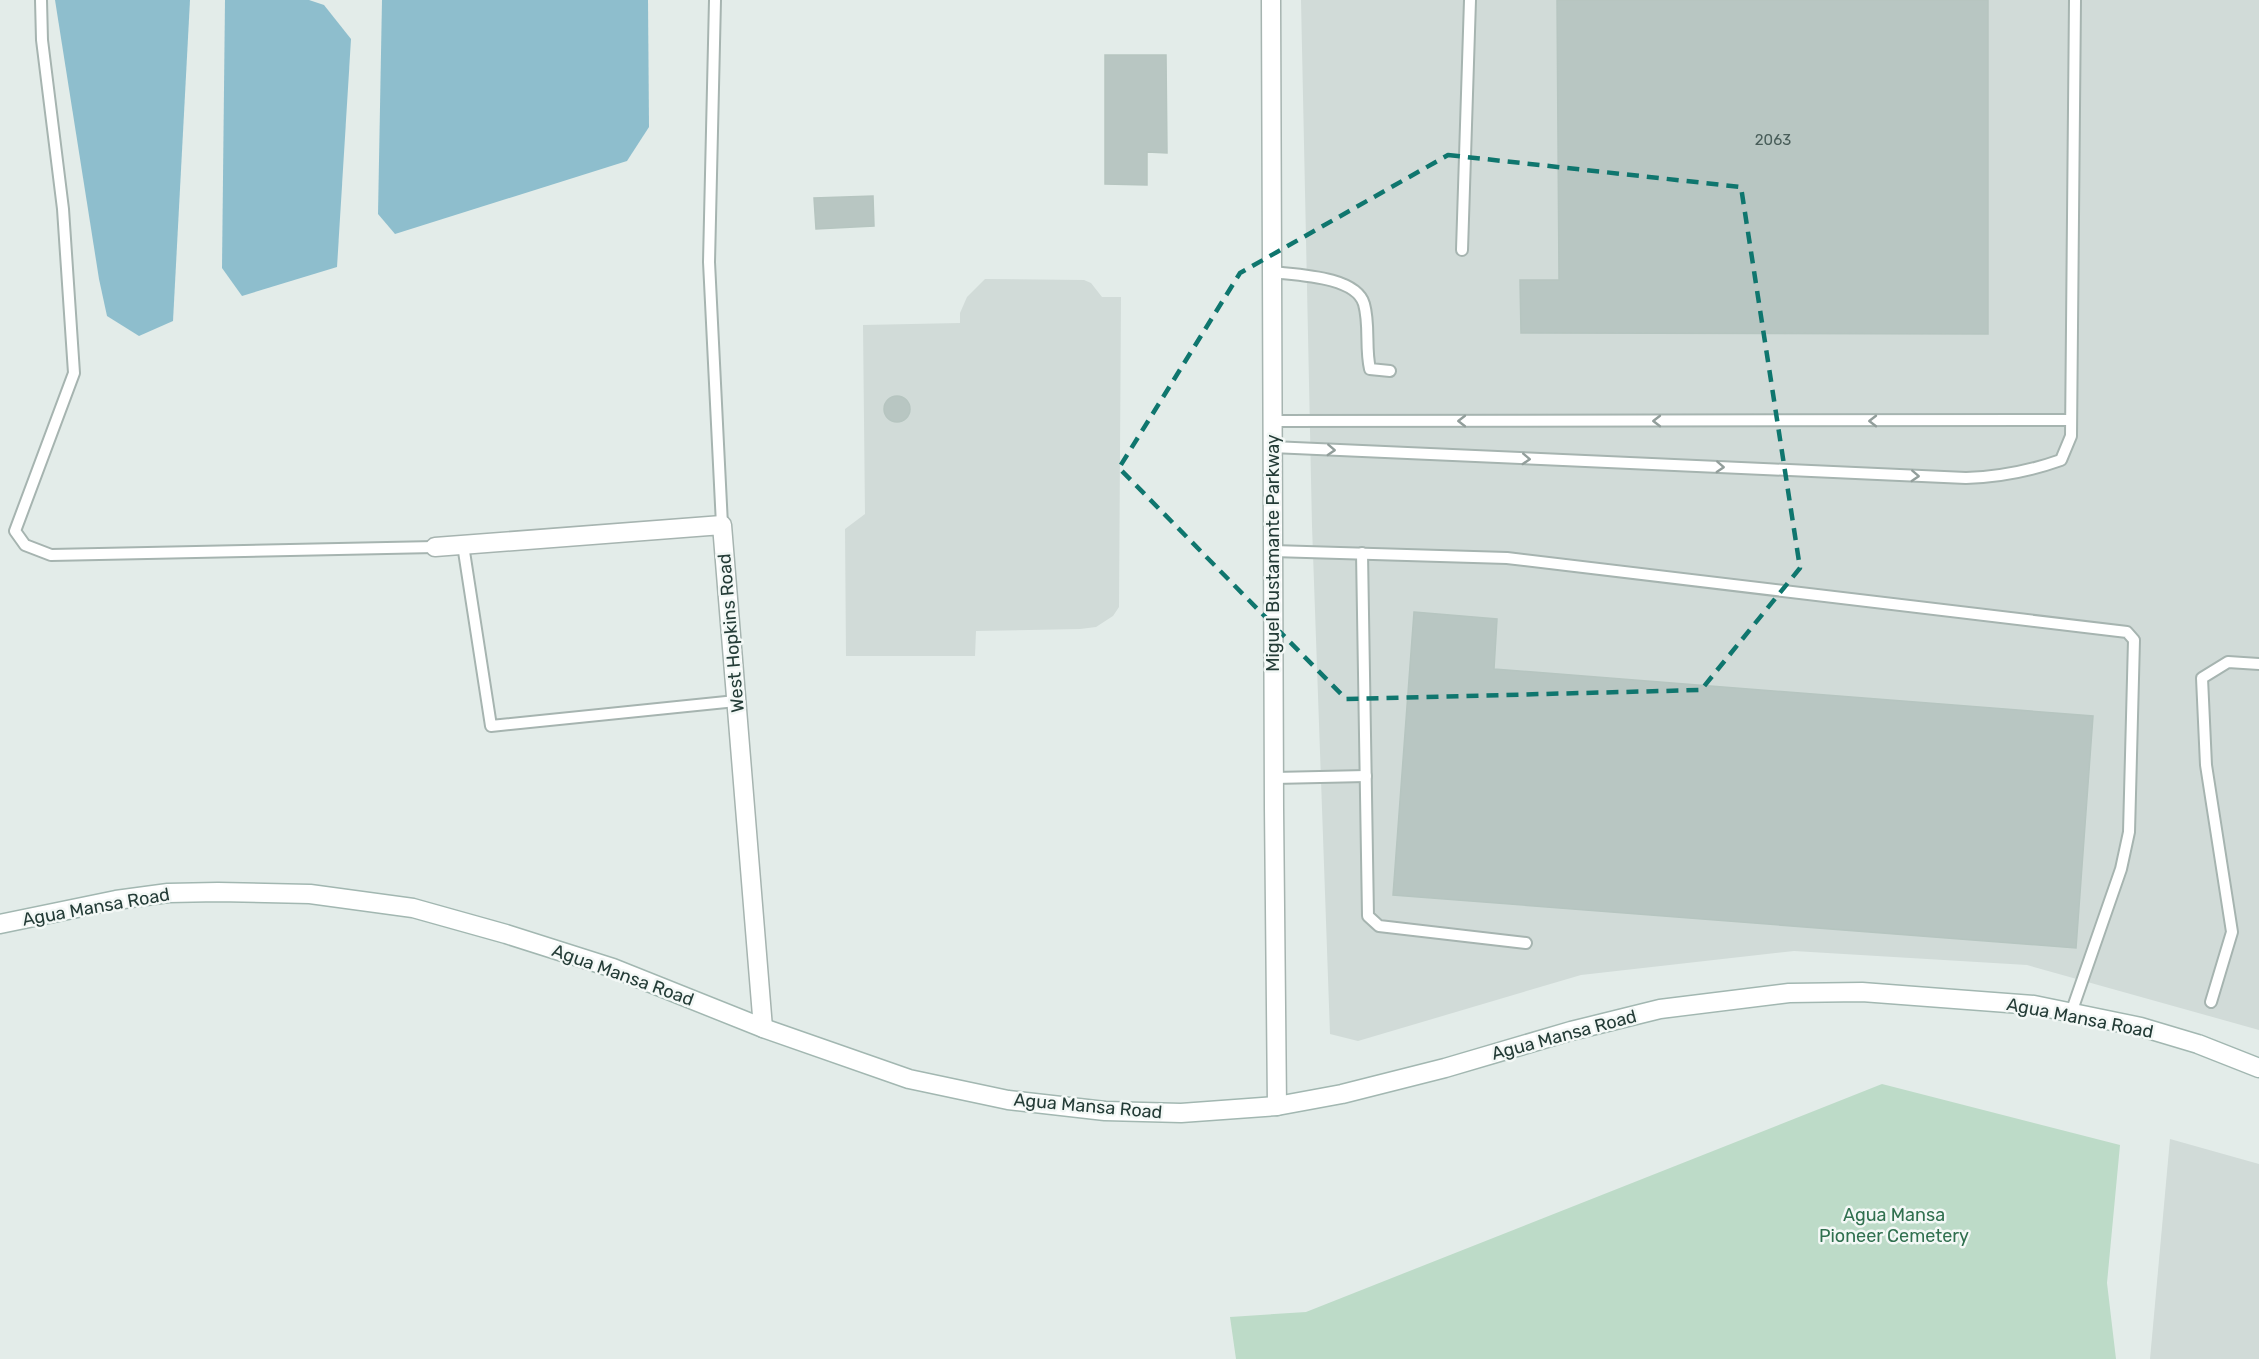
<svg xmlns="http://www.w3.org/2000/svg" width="2259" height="1359" font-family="Rubik,sans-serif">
<rect width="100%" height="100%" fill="#e3ece9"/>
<g fill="#d1dbd8">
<polygon points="1301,0 2259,0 2259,1030 2027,965 1794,951 1581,975 1358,1041 1330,1034 1312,526"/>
<polygon points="985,279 1084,280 1091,283 1102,297 1121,297 1119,607 1113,616 1096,627 1080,629 976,631 975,656 846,656 845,529 865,514 863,325 960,323 960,313 967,297"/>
<polygon points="2170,1139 2259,1164 2259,1359 2150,1359"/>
</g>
<polygon fill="#bddbc8" points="1882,1084 2120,1145 2107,1283 2116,1359 1236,1359 1230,1317 1306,1312"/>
<g fill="#8ebecd">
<polygon points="55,0 190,0 173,321 139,336 107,316 99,279"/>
<polygon points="225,0 309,0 324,5 351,39 337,267 242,296 222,268"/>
<polygon points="382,0 648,0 649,127 627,161 395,234 378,214"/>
</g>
<g fill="#b8c6c2" stroke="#b6c5c0" stroke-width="1.5">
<polygon points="1557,0 1988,0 1988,334 1521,333 1520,280 1559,280"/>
<polygon points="1105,55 1166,55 1167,153 1147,152 1147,185 1105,184"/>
<polygon points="873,196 874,226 816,229 814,198"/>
<circle cx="897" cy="409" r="13"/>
<polygon points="1414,612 1497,619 1494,669 2093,716 2076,948 1393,895"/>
</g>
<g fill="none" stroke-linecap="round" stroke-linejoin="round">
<g stroke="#a6b4b0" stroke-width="14">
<g id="lane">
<polyline points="41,0 42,40 63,209 74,373 15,531 25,545 51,555 435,547"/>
<polyline points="715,0 709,262 722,525"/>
<polyline points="1462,250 1470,0"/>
<path d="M1272,272C1296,275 1356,276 1364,304C1370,325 1365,348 1370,369L1390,371"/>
<polyline points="1272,421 2071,420"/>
<path d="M1272,447L1966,478C1999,477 2030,471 2061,460L2071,436L2075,0"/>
<polyline points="463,545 491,726 736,701"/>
<polyline points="1273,551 1507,558 2127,632 2134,640 2129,832 2121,869 2071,1013"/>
<polyline points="1362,553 1368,916 1379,926 1526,943"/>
<polyline points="1274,778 1366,776"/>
<polyline points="2211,1002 2232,932 2206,765 2202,678 2228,662 2259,664"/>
</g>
</g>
<g stroke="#a6b4b0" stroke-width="21">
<g id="street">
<polyline points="1271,0 1274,808 1277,1106"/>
<polyline points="435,547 722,525 763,1028"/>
</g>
</g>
<g stroke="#a2b7b1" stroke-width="21">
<polyline id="secondary" points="0,924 116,900 168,893 218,892 310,894 413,908 506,934 613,968 763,1028 909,1079 1008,1100 1105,1111 1181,1113 1277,1106 1342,1094 1445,1068 1571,1031 1660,1009 1789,993 1862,992 2034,1005 2141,1027 2198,1044 2259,1068"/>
</g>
<use href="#lane" stroke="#fff" stroke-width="10"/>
<use href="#street" stroke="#fff" stroke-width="18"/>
<use href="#secondary" stroke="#fff" stroke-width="18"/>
</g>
<defs><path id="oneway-chevron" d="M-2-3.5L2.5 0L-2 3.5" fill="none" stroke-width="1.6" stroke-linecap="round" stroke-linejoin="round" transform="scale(1.5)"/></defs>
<g stroke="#929e9b">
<use href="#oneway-chevron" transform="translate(1462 421) rotate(180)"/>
<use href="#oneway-chevron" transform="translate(1657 421) rotate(180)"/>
<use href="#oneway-chevron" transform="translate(1873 421) rotate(180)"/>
<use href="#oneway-chevron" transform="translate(1331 450) rotate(3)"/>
<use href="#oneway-chevron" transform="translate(1526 459) rotate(3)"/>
<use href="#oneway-chevron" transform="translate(1720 467) rotate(3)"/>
<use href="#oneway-chevron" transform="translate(1915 476) rotate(3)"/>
</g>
<path fill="none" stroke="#0f766e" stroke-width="4.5" stroke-dasharray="12 8" stroke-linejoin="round" d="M1448,155L1741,187L1800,568L1701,690L1346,699L1119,468L1240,273Z"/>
<g text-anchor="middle" stroke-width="5" stroke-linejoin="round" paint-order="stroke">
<g font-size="15" fill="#495e5a">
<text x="1773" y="145">2063</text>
</g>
<g font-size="18" fill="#243c37" stroke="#f3f8f6">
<text transform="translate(1273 553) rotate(-90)" y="6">Miguel Bustamante Parkway</text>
<text transform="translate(731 633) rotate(-95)" y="6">West Hopkins Road</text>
<text transform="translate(96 907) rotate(-10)" y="6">Agua Mansa Road</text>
<text transform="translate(623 975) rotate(20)" y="6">Agua Mansa Road</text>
<text transform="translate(2080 1018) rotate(11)" y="6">Agua Mansa Road</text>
<text transform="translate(1564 1035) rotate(-15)" y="6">Agua Mansa Road</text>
<text transform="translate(1088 1106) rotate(5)" y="6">Agua Mansa Road</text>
</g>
<g font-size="18" fill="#30704f" stroke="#f3f8f6">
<text x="1894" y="1221">Agua Mansa<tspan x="1894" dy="21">Pioneer Cemetery</tspan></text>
</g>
</g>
</svg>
